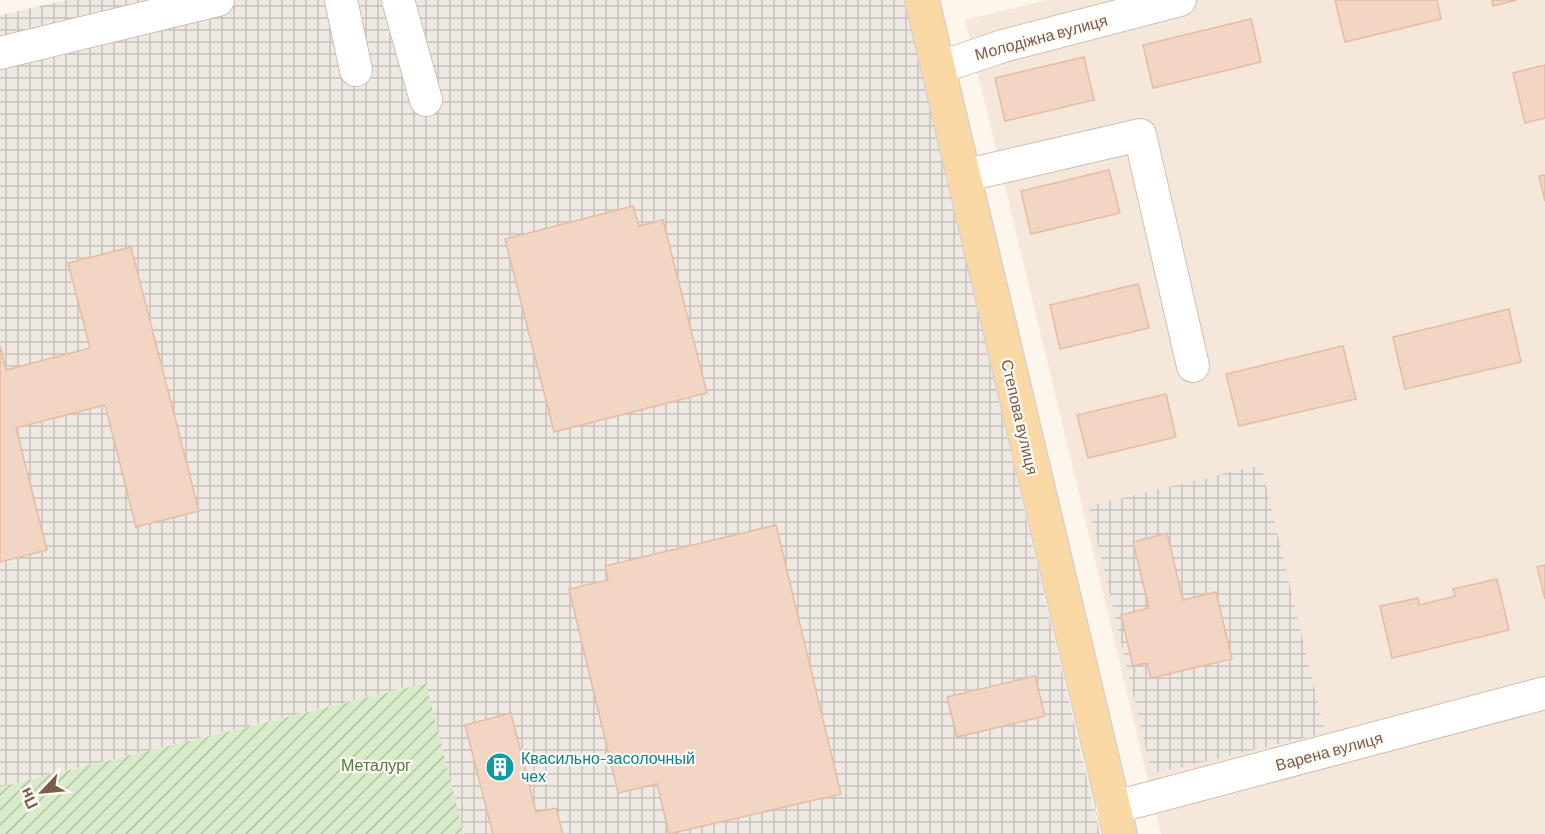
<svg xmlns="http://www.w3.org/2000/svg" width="1545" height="834" font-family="Barlow,sans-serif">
<defs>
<pattern id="industrial-grid" width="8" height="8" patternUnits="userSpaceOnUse" patternTransform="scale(1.5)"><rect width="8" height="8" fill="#efe9e4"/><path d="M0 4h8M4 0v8" fill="none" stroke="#c7c0bb"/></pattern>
<pattern id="garden-furrows" width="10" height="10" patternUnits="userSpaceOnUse" patternTransform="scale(1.5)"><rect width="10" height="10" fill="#d8ecc9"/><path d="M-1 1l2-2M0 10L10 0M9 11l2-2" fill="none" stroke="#b4c2a5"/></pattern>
</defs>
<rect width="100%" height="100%" fill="#fdf6ec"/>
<polygon fill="#f5e8da" points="1047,0 1545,0 1545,834 1161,834 965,20"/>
<g fill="url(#industrial-grid)">
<polygon points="66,0 905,0 1100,834 464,834 425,683 0,787 0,15"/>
<polygon points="1261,465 1325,733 1152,774 1089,506"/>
</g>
<polygon fill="url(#garden-furrows)" points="426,683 464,834 0,834 0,787"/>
<g fill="#f3d5c3" stroke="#e6bba3" stroke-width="1.5">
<polygon points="1335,0 1437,0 1441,19 1345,42"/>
<polygon points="1492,0 1517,0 1493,6"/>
<polygon points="1251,19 1261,62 1153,88 1143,45"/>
<polygon points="1084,57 1094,100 1005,121 995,78"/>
<polygon points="1545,65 1545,118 1525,123 1513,73"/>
<polygon points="1109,170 1120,213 1031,234 1021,191"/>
<polygon points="1545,175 1545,201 1539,176"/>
<polygon points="633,206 639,226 663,220 707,393 554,432 505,239"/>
<polygon points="131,247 199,511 136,527 105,405 16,428 47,550 0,562 0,346 6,370 90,348 68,263"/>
<polygon points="1138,284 1149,328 1060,349 1050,305"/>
<polygon points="1509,309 1521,362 1405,389 1393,337"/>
<polygon points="1343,346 1356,399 1239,426 1226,374"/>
<polygon points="1166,394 1176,437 1088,458 1077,415"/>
<polygon points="776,525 841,794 669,834 657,784 618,793 569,589 608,580 605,566"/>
<polygon points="1167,533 1183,600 1216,592 1232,659 1151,678 1147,663 1133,666 1121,615 1149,608 1133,542"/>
<polygon points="1545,565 1545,599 1537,567"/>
<polygon points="1497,579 1509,630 1392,658 1380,606 1418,598 1419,605 1455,596 1453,589"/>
<polygon points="1035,676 1045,716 957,737 947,697"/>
<polygon points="511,713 536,812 556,808 563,834 493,834 465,725"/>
</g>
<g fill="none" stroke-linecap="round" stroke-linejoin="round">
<g stroke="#d1beb0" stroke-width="34">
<g id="minor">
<polyline points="341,0 356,70"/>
<polyline points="398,0 426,100"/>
<polyline points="0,53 218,0"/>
<polyline points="938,68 1003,46 1180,0"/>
<polyline points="963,176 1140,135 1193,366"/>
<polyline points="1112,808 1545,693"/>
</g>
</g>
<g stroke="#dad1cd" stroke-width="36">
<polyline id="major" points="922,0 1120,834"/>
</g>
<use href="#minor" stroke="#fff" stroke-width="32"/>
<use href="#major" stroke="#fbd9a5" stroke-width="33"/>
</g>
<defs>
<g id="building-disc" transform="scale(1.5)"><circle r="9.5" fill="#0f9aa8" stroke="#fffaf3"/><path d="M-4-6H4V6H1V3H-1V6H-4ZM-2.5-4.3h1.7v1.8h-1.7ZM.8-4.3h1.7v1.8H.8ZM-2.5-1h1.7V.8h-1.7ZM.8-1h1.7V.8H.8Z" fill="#fff"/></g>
</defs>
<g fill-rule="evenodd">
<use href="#building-disc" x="500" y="767"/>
</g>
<g text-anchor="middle" stroke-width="4.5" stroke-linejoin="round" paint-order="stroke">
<g font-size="16" fill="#7a5c4d" stroke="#fffaf3">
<text transform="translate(1041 37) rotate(-15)" y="6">Молодіжна вулиця</text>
<text transform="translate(1020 417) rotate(77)" y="6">Степова вулиця</text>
<text transform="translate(1329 751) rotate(-15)" y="6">Варена вулиця</text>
</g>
<g font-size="16" fill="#0d838f" stroke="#fffaf3" text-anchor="start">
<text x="521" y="764">Квасильно-засолочный<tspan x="521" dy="18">чех</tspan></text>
</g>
<g font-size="16" fill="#537a41" stroke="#fffaf3">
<text x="376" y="771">Металург</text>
</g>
</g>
<g transform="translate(42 792) rotate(244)" stroke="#fffaf3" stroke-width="4.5" paint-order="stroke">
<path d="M0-4.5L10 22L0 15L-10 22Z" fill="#7a5c4d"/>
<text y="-9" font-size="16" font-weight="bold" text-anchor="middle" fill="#7a5c4d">Пн</text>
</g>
</svg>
